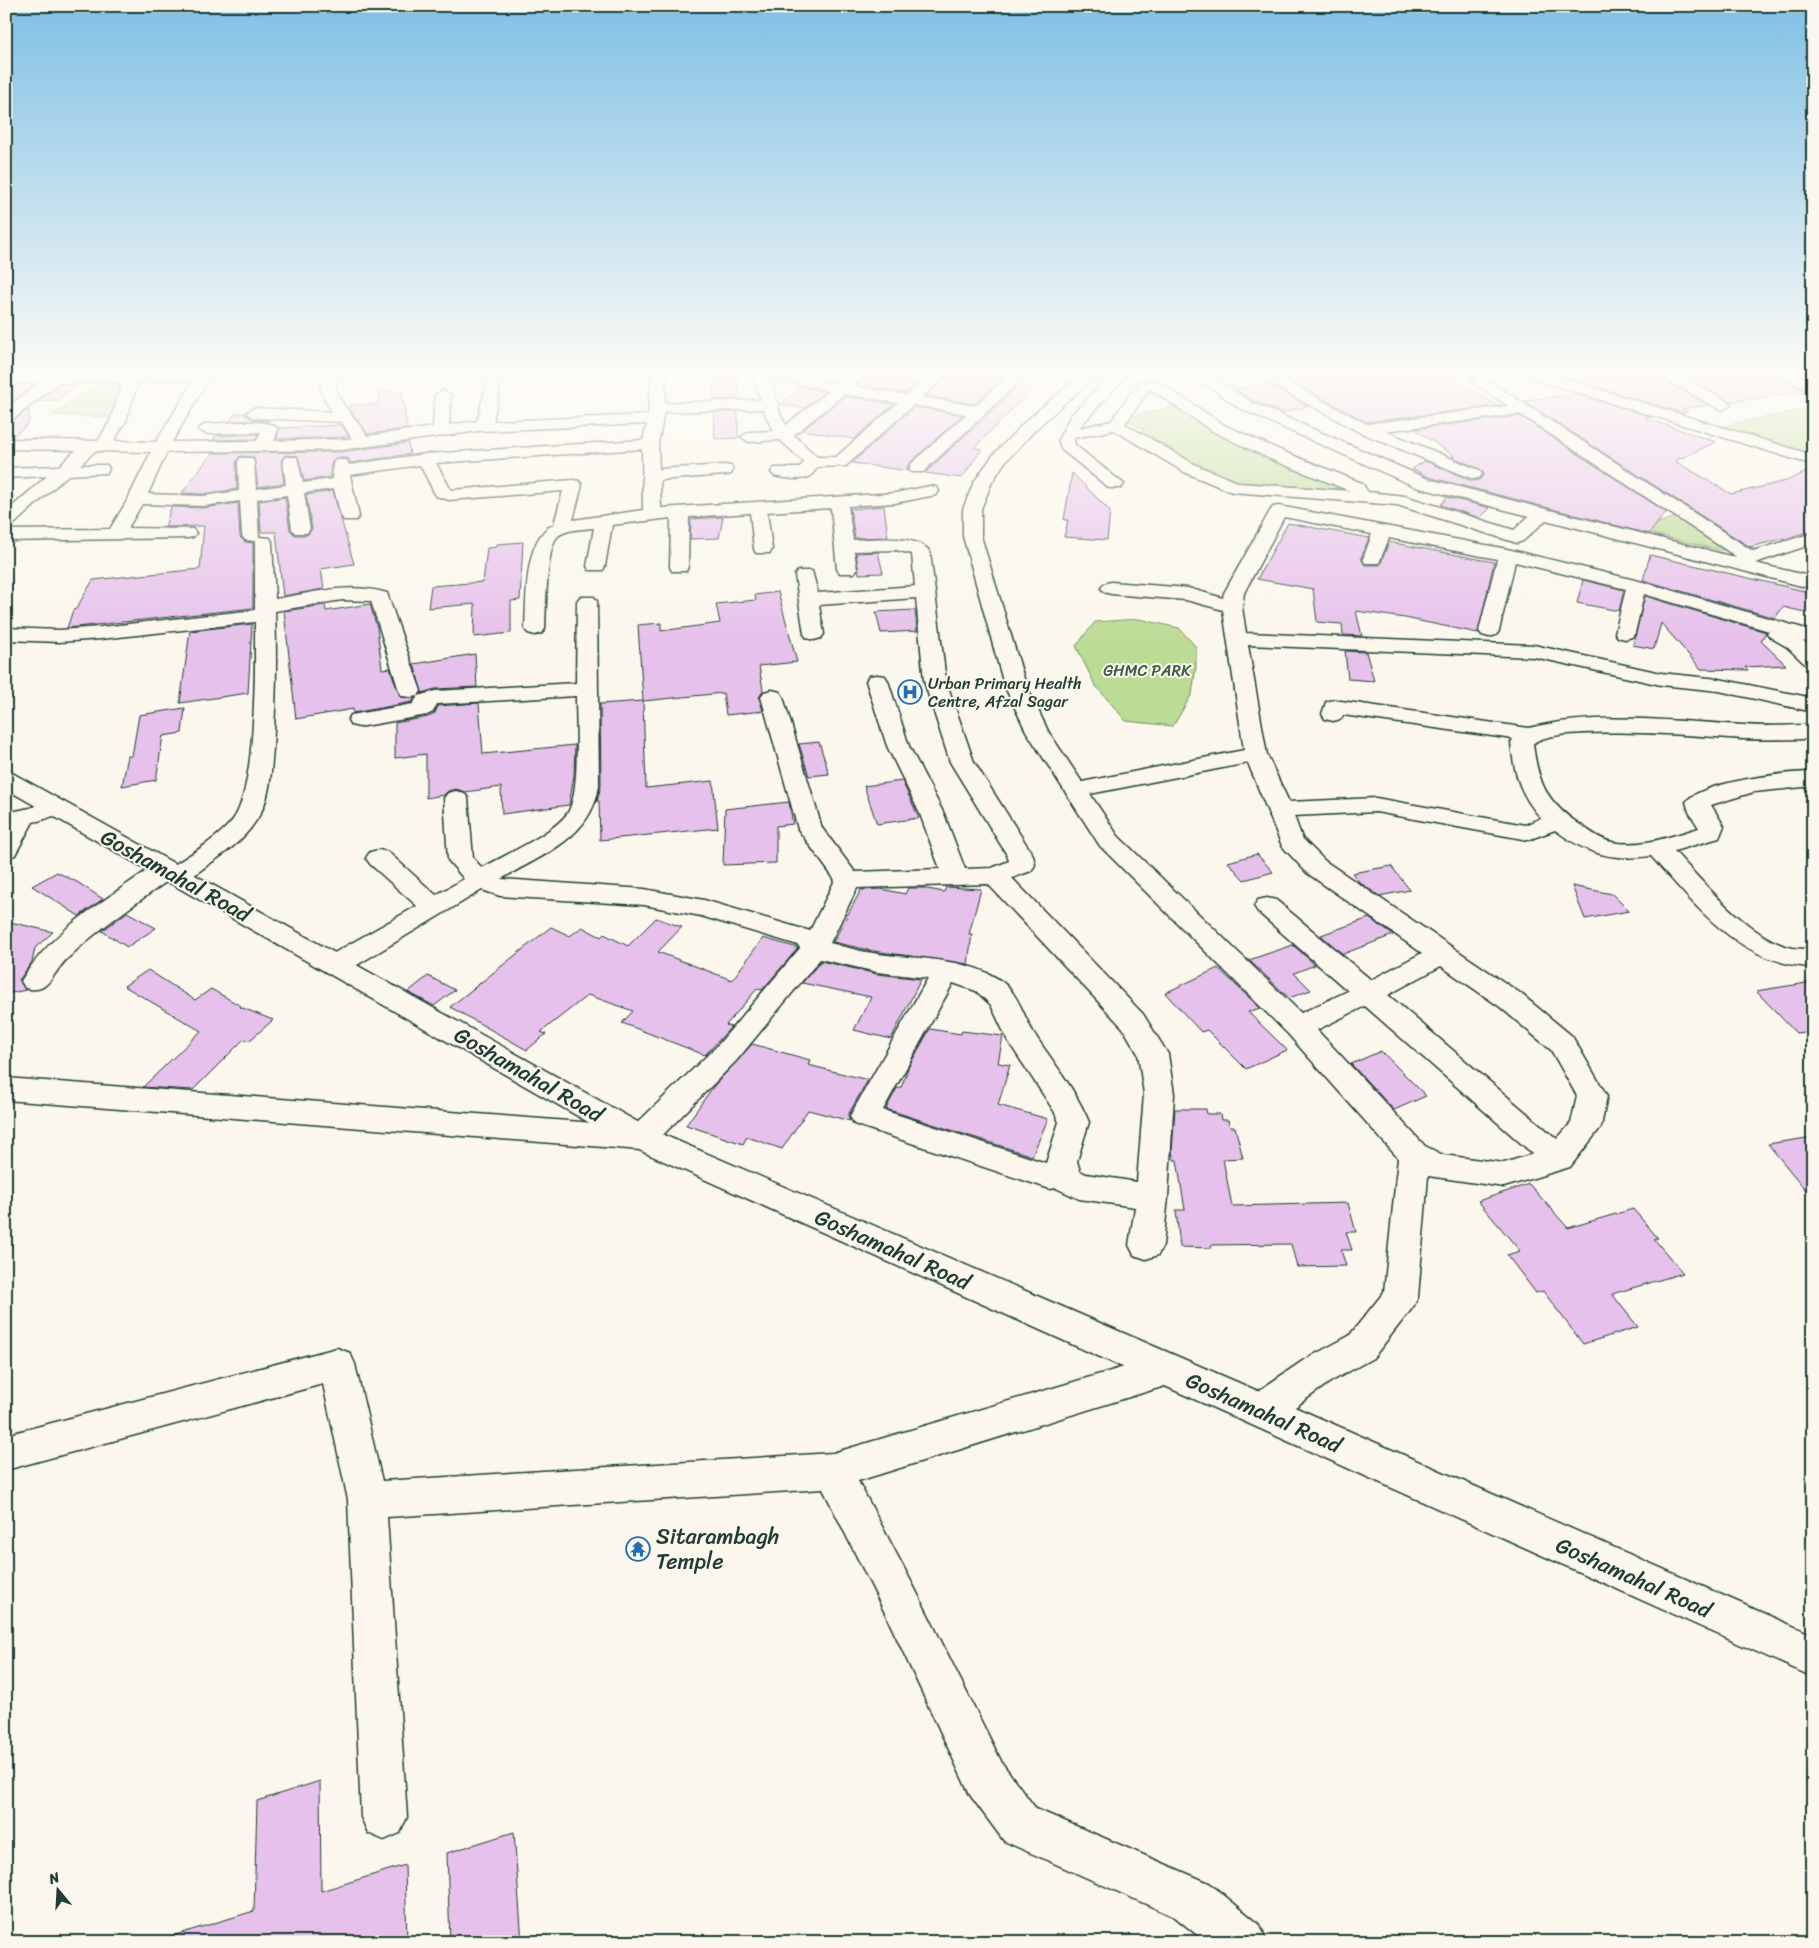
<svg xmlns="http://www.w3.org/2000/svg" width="1819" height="1948" font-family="Sriracha,sans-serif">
<rect width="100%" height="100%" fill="#fbf7ec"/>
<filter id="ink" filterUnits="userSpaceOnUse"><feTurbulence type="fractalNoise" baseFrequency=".02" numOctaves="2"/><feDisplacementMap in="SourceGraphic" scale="10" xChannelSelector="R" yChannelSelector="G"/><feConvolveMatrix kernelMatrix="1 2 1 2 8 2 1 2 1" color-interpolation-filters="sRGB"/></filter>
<g filter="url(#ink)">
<g fill="#bcdb94" stroke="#6e8c64">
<polygon points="119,370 146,370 124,418 52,415"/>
<polygon points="1177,405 1354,488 1298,491 1237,486 1179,457 1126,418"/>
<polygon points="1813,408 1813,458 1708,429"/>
<polygon points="1688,513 1756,550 1719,550 1637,530"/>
<polygon points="1139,619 1179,628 1196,647 1196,667 1192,694 1173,726 1126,721 1095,685 1076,646 1095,622"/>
</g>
<g fill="#e6c1eb" stroke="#1f3d34">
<polygon points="714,370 737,370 738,399 714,400"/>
<polygon points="873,370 932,370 906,393 857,385"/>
<polygon points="953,370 988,370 992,375 1004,377 974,404 926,396"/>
<polygon points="1266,370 1441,370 1496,405 1503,405 1367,422 1286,379 1278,379"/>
<polygon points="1542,370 1647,370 1708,405 1682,409 1688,412 1682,413"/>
<polygon points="1672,370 1768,370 1771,375 1806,391 1731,402"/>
<polygon points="1271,382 1271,386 1308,406 1282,413 1252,400 1235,389"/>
<polygon points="6,385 34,385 6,406"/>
<polygon points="59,385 76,385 58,400 38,401"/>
<polygon points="801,386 825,392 804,408 780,405"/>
<polygon points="1018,386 1033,388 974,448 982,449 962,478 925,473"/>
<polygon points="402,391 407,429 368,434 349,408 350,405 378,404 381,392"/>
<polygon points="1576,394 1652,417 1645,418 1716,442 1675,461 1731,494 1786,481 1813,469 1813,531 1750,547 1523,401"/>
<polygon points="845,396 894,404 854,439 803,430"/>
<polygon points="914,407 962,415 910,463 907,467 909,471 852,463"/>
<polygon points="29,409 29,423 12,437 6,437 6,424 13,421"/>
<polygon points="714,412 738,412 738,438 715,439"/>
<polygon points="236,413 244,414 254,420 269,421 229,421"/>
<polygon points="1520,416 1666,512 1649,534 1429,477 1412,469 1425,461 1472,481 1479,480 1484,474 1480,469 1452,457 1454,456 1415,429"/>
<polygon points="342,425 349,437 277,439 279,428"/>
<polygon points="258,434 256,439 212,440 216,436"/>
<polygon points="408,443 410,454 350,463 348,458 335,458 331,464 330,477 304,481 298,456 285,455 281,461 284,483 258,487 254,457 240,456 236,462 237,489 203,494 182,493 212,453 341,452"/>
<polygon points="1072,473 1110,511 1107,540 1064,537 1068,520 1064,520"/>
<polygon points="333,491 354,564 321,569 324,589 283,596 276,532 261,532 259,501 285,497 290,530 295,535 307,535 312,529 306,495"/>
<polygon points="1447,497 1490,508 1480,518 1441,505"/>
<polygon points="238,503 240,537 245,542 253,543 253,608 67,628 73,610 76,609 93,580 200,569 204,526 165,527 171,507 203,508"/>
<polygon points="884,506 888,537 855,538 850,509"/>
<polygon points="723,517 719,538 690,539 691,519"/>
<polygon points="1288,523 1369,538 1361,558 1365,565 1380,565 1389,542 1494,562 1478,633 1405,618 1356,611 1362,636 1343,635 1342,624 1317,622 1313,589 1257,579"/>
<polygon points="523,542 520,600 511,601 511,633 474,637 475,604 428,608 431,586 483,582 487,548 497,547 497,544"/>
<polygon points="878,552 883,573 859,574 856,553"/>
<polygon points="1650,555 1813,593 1813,614 1783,607 1775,618 1643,580"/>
<polygon points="1583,580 1624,590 1619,611 1577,603"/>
<polygon points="778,592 797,662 759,666 763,690 759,698 763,711 726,715 723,693 643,701 638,625 661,623 661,631 720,623 716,604 756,600 755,595"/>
<polygon points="1645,596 1766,632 1761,641 1786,665 1745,667 1748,670 1701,669 1661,623 1654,649 1633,645"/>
<polygon points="370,604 377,628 382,669 390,668 400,697 414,698 412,702 353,713 353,709 296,719 284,611 325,605 326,611"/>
<polygon points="915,610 917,631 881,633 876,612"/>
<polygon points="252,624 248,693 180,703 190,631"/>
<polygon points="1345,651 1366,652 1374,681 1348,679"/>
<polygon points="475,654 477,687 435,689 422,693 414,664"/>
<polygon points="643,701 646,788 713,781 718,828 600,840 599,801 597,801 601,785 600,704"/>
<polygon points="479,703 483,754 575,745 574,775 569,805 502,814 501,787 465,792 456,789 448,791 444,795 426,798 426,754 395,758 395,723 428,717 435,713 438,706"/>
<polygon points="185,708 182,733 163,736 156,780 122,786 128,756 132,756 139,715"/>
<polygon points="819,742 829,774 809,776 799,744"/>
<polygon points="902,781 919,818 877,824 864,786"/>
<polygon points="789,802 793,824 776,826 776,863 723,865 725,809"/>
<polygon points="1257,854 1273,872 1244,880 1228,862"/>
<polygon points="1391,866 1410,890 1379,896 1359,882 1352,873"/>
<polygon points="57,872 77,882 103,899 79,916 32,886"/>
<polygon points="1572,886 1612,894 1629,911 1585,919"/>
<polygon points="946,887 981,889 969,934 972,934 968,964 873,951 833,942 861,890 881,889 905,894 908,888 922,888 944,892"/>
<polygon points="127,912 156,928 127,947 102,931"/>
<polygon points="656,918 682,927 658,952 732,980 763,938 798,948 762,990 757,989 726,1025 731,1027 705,1055 622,1023 633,1011 588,995 541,1032 546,1034 527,1050 450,1007 551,927 570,936 582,927 601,937 604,934 628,946"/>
<polygon points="1369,918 1393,935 1343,954 1321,935"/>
<polygon points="6,921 53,932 35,948 32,962 19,980 26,990 6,994"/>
<polygon points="1293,945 1315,965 1294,973 1311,990 1289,998 1249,960"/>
<polygon points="821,961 877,974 921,979 891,1039 854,1030 871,997 802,983"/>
<polygon points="1218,968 1260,1008 1248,1012 1287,1050 1246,1069 1207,1030 1201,1032 1165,993"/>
<polygon points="148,970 195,1000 211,989 241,1006 240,1007 273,1020 249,1041 244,1039 193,1090 143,1087 201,1031 124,986"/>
<polygon points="428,976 455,990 434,1006 408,992"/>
<polygon points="1813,982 1813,1031 1796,1033 1756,991"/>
<polygon points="930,1029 961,1034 962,1031 1003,1036 998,1063 1010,1065 998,1105 1048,1119 1032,1156 886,1109 897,1088 901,1088 908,1068"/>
<polygon points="752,1044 810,1060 808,1065 868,1080 848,1115 850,1121 808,1110 782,1149 747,1137 743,1144 686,1125 713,1087"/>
<polygon points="1381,1051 1426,1096 1394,1110 1351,1064"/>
<polygon points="1175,1109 1206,1109 1207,1114 1220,1114 1221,1120 1228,1120 1230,1127 1235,1127 1243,1158 1223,1159 1232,1206 1348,1203 1356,1232 1346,1232 1352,1250 1341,1250 1346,1266 1297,1267 1291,1244 1211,1245 1212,1248 1180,1247 1176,1210 1185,1210 1177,1160 1174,1160 1172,1152"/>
<polygon points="1813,1137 1813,1199 1768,1144"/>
<polygon points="1529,1184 1568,1228 1633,1209 1658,1238 1654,1239 1683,1273 1612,1294 1638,1327 1583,1344 1543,1291 1536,1293 1507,1255 1520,1251 1478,1201"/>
<polygon points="320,1781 321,1891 405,1865 407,1942 172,1942 172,1936 254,1911 257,1801"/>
<polygon points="514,1832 522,1942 450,1942 447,1853"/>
</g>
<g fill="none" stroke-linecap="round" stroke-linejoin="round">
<g stroke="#1f3d34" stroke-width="3">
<g id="minor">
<path d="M58,370L65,371L67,374L127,373L129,370H144L143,372L214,370L172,442L257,441L261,432L206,434L198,429L206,424C221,424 270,417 278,429L274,441L352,439L342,422L254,418L246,413L254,408L333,412C323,399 315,385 325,370H400L393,374L336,377C331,400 358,418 367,436L433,427L435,395L443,390L451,395L449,425L477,421L490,370H504L493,421L648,415L652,370H666L665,403L761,400L752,377L753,370L782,372L838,384L855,370H871L853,386L907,395L935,370H951L922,397L975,406L1008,376L992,373L990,370L1024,371L1026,374L1024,377L923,472H911L909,468L911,464L966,414L913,405L846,466L818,467C815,470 812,475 809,477C801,481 782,478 774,476L771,472L774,468H799L804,462L780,440L749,442L741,437L749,432L773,431L763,409L664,412L658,444L659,469L725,465L731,466L733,470L731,474L725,475L660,480L661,508L895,493L930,486L936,487L939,491L936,495L895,503L848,506L853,540C873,539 918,534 930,552L946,681L974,762L1033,855L1035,865L1031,871L1012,878L1143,1014L1168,1054L1174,1094L1168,1197L1163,1245L1158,1255L1146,1259L1134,1255L1129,1245L1135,1207L1079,1199L1056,1188L1050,1189L854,1124L850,1116L928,978L877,972L820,959L737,1060L652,1146L641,1150L6,1100V1078L634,1126L717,1046L800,948L798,945L701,916L644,905L500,896L482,890L347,971L337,973L327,971L323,964L327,957L417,906L370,864L366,858L370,852L379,850L388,852L436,895L464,879L448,860L444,798L448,793L456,791L464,793L468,798L473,858L482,868C505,855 552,834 567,814C581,794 576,723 576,696L437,704L433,712L427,715L359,727L351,725L348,720L351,715L413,704L418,696L435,691L576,683L577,601L580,597H594L597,601L599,785C592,838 542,855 501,879L644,889L704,900L810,931L835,880L798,829L761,697L764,692L772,690L780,692L783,697L822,828L855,872L940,869L920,814L887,746L866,681L869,676L877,675L885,676L888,681L909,746L944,814L965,869L992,868L1009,861L1007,855L950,762L924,681L916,598L819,605L824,634L821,638L814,640L807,638L804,634L795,575L798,571H812L818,593L915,586L912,554L896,550L854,551L857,569L854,573H840L837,569L831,508L767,512L772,549L770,553H756L754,549L750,513L689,517L688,567L686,571H672L670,567L671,518L612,525L605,566L603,570H589L587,566L594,528C583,529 565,529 557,537C546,549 546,611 545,629L542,633L535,635L528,633L525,629C527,600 523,538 554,524L563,491L449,500L436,496L420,465L350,475L359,516L356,520H344L341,516L334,489L304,493L310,529L307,533H295L292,529L287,495L257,499L259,537L270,538L272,542L275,599C312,593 350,582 387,593L421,691L418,696L410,697L402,696L399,691L371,601L342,600L275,611C277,657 276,702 273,748C271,770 271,794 260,814C248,836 229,851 209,864C195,874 183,887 166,882C132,906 98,929 68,958C52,972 50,995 25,988L21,981C52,929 108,899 156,864L165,862L174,865C194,852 216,840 232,821C257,790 255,665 255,622L101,639L59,642L6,640V628L59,630L101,627L255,610V541L245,540L242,536L240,501L203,506L142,504L128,528L193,529L196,533L193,537L187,538L6,541V530L110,529L128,499L151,452L95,451L80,465H107L109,469L107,473L68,475L12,526L6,527V512L47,476L6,478V468L59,466L76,450L6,449V439L98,441L110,421L123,382L58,383L12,420L6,422V409L39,383H6V373L50,374ZM194,380L156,442L114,441L126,421L138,381ZM782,380L829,391L786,425L781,416L771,381ZM844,394L898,403L836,457H817L794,435ZM647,424L643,440L425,454L349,465L347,460H335L333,464L332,479L303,483L297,457H285L283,461L286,485L256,489L254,462L252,458H240L238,462L239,491L203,496L148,494L167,452L341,450L479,431ZM642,449L643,510L573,520L582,485L579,481L573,480L451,490L436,463ZM988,884L1123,1028L1138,1054L1144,1094L1137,1182L1086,1174L1080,1171L1077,1161L1089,1122C1076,1091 1056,1066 1037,1038C1026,1023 1022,1003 1009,988C981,958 917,959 879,954C862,952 846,947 830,943L857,888ZM953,983L976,991L991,1005L1008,1041L1054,1111L1059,1122L1046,1163L883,1110Z"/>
<path d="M1086,370H1102L1038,427L1005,462L992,482L981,509V536L1026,685L1048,731L1082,782L1244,750L1223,610L1186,600L1111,594L1104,592L1101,588L1104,584L1111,582L1188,588L1223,598L1224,593L1270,511L1273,507L1279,506L1507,549L1643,582L1813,631V643L1803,641L1813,649V667L1806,665L1787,647L1770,637L1767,633L1769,631L1644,594L1635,633L1632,637L1625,639L1618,637L1615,633L1626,589L1515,562L1499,631L1496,635L1489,637L1482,635L1479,631L1497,559L1389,538L1379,563H1365L1363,559L1372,534L1284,517L1244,593L1242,607L1246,633L1534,645L1661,673L1719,679L1813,698V712L1719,691L1661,685L1534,657L1248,645L1267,755L1289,802L1376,798L1525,825L1541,818C1520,795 1514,773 1511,743L1513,739L1343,715L1341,719L1333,721L1325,719L1322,714L1326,702L1334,700L1529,728C1596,711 1674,721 1743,725C1766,727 1790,725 1813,725V739C1790,739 1767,740 1744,739C1711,737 1552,723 1533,744C1538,784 1547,803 1582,826C1591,832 1601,840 1612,842C1641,848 1672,836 1699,828L1689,812L1686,802C1700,782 1787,772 1813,772V786L1754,792L1711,805L1724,826L1719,838L1674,851C1702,881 1752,941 1793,948C1800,949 1806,949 1813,949V967C1739,964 1697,907 1651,856C1610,861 1588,854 1555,830L1528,840L1376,812L1294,816L1302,838L1325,861L1520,993L1572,1036L1607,1096L1601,1127L1570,1167L1504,1187L1428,1176L1418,1297L1413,1307L1373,1358L1330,1382L1274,1422L1261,1427L1248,1422L1243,1410L1248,1398L1304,1360L1349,1336L1384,1292L1398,1158L1288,1034L1100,846L1026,731L1004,685L963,536V509L974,482L993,455L1026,421ZM1248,763L1282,846L1307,873L1422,953L1371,980L1276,900L1267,898L1258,900L1254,906L1258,912L1348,991L1301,1013L1118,836L1090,794ZM1441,966L1500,1007L1551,1050L1577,1096L1571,1123L1557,1139L1388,995ZM1365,1006L1533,1154L1504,1163L1443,1155L1425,1146L1317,1030Z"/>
<path d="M1115,370H1131L1079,428L1111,421L1139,382L1158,381L1224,425L1282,451L1362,483L1368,492L1405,496L1514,530L1529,516L1416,487L1239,408L1186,370H1203L1251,402L1428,479L1738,558L1520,414L1385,431L1479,470L1482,474L1479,478L1473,479L1359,432L1272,384L1275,381H1285L1367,424L1508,406L1471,381L1486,370H1504L1489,381L1753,551L1813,533V544L1755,563L1813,577V589L1546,520L1523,541L1517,543L1397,505L1232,492L1184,472L1114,430L1074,438L1075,445L1124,484L1121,488H1109L1062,450L1058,440L1071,415ZM1150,389L1212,431L1270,459L1350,491L1240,483L1196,465L1125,424Z"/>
<polygon points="1512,370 1535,370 1813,455 1813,465 1514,373"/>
<polygon points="1649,370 1668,370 1729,402 1731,405 1723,410 1717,408"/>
<polygon points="1770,370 1789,370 1813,381 1813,392 1772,373"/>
<path d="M53,799L61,801L65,806C58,816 44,820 33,822L15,855L6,858V813L30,808Z"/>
<polygon points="337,1348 350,1353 355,1364 382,1481 833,1453 1168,1354 1181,1359 1186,1370 1181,1381 858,1481 914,1587 1002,1763 1036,1809 1209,1883 1260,1925 1267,1942 1206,1942 1175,1917 1004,1841 970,1795 886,1615 823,1489 387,1517 407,1817 400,1833 384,1840 368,1833 361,1817 348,1500 323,1384 6,1470 6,1435"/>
</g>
</g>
<g stroke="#1f3d34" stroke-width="3">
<polygon id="major" points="6,772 14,774 652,1130 1274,1398 1813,1635 1813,1677 630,1146 6,789"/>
</g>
<use href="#minor" fill="#fbf7ec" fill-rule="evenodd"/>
<use href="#major" fill="#fbf7ec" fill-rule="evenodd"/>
</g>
</g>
<linearGradient id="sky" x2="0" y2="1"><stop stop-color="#7fc0e5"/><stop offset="0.58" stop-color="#fdfbf6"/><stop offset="1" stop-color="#fdfbf6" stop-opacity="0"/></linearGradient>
<rect width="1819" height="643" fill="url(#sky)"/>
<defs>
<g id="hospital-ring" transform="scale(1.25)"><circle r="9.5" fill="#fbf7ec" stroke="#1f6fb2" stroke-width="1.5"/><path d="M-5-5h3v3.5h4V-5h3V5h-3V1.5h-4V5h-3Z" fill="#1f6fb2"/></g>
<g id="temple-ring" transform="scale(1.25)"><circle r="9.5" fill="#fbf7ec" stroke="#1f6fb2" stroke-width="1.5"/><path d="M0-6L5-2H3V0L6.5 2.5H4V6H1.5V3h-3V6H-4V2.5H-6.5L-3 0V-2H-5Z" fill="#1f6fb2"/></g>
</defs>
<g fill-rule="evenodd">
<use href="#hospital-ring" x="910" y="692"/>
<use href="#temple-ring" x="638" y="1549"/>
</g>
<g text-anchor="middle" stroke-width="4" stroke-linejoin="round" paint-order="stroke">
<g font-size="16" fill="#3e5d47" stroke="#fbf7ec">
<text x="1147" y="676">GHMC PARK</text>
</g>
<g font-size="16" fill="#1f3d34" stroke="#fbf7ec" text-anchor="start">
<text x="928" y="689">Urban Primary Health<tspan x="928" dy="18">Centre, Afzal Sagar</tspan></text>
</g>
<g font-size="22" fill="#1f3d34" stroke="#fbf7ec">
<text transform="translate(176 875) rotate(29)" y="8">Goshamahal Road</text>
<text transform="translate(529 1074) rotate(30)" y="8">Goshamahal Road</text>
<text transform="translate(893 1249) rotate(24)" y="8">Goshamahal Road</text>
<text transform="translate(1264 1412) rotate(24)" y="8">Goshamahal Road</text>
<text transform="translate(1634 1577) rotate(24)" y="8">Goshamahal Road</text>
</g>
<g font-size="22" fill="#1f3d34" stroke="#fbf7ec" text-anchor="start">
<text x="656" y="1544">Sitarambagh<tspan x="656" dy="25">Temple</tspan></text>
</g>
</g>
<rect width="1819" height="1948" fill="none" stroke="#fbf7ec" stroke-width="25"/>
<rect x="12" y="12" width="1794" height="1923" fill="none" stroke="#1f3d34" stroke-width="2" filter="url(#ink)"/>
<g transform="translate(58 1890) rotate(342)" stroke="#fbf7ec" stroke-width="4" paint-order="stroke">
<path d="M0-4L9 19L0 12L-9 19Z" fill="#1f3d34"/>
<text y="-8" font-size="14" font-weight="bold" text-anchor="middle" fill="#1f3d34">N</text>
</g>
</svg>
